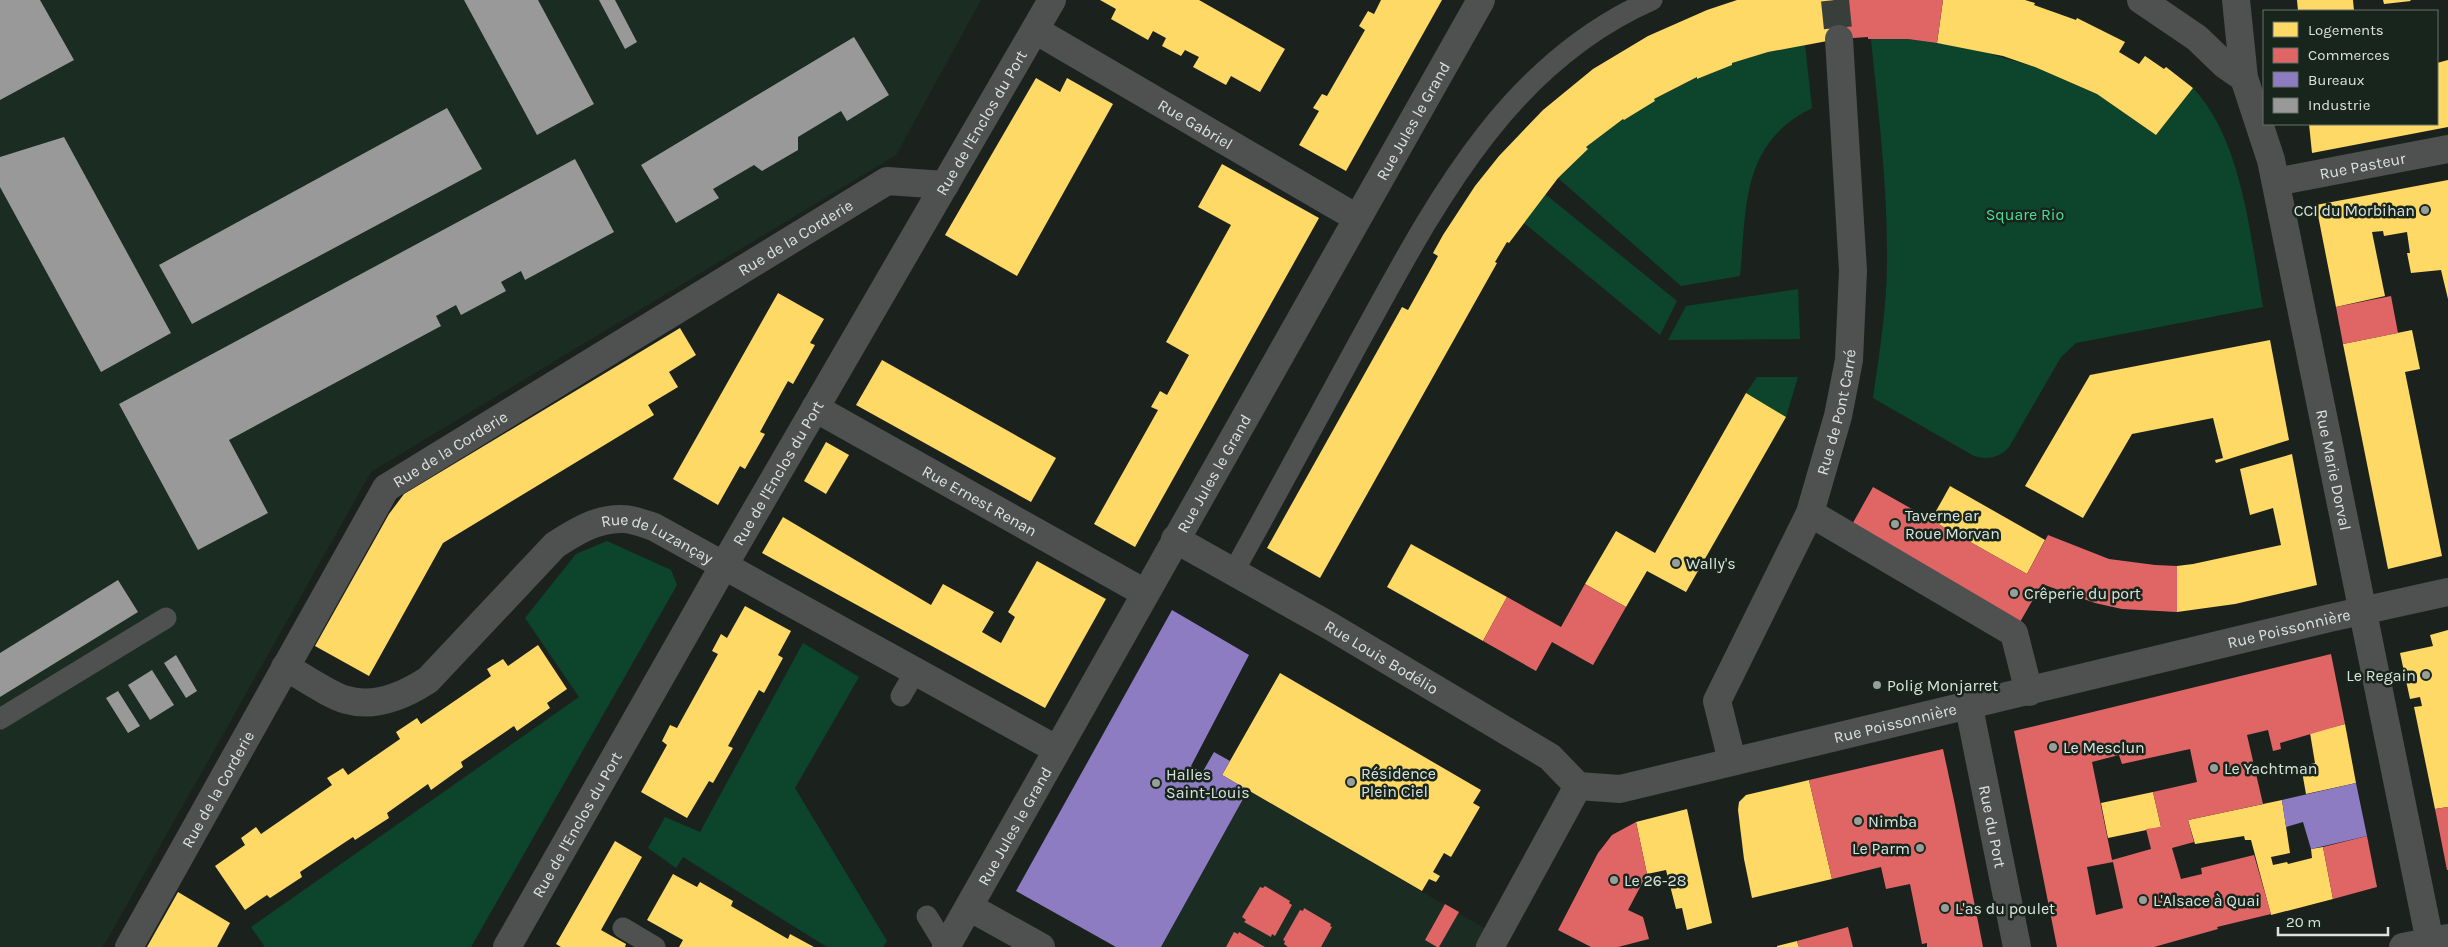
<svg xmlns="http://www.w3.org/2000/svg" width="2448" height="947" font-family="Karla,sans-serif">
<rect width="100%" height="100%" fill="#1b221e"/>
<g fill="#1b2c22">
<polygon points="0,0 981,0 896,155 371,472 103,947 0,947"/>
<polygon points="1248,790 1496,935 1490,947 1161,947"/>
</g>
<g fill="#0c452c">
<path d="M1871,39H1908L1970,48L2035,67L2097,94L2156,135L2193,88C2243,141 2250,237 2263,307L2076,343L2061,357L2009,447C1999,458 1988,460 1974,456L1873,398C1880,349 1888,301 1887,251C1887,180 1878,109 1871,39Z"/>
<path d="M1805,45L1812,108C1740,144 1747,207 1740,276L1681,286L1558,178L1588,149L1586,147L1623,119L1624,120L1655,101L1654,99L1697,77L1698,79L1732,65V63L1768,52Z"/>
<polygon points="1545,194 1677,301 1660,335 1524,223"/>
<polygon points="1798,289 1800,339 1668,340 1686,306"/>
<polygon points="1757,377 1798,377 1786,417 1746,393"/>
<polygon points="607,541 671,570 677,585 471,947 265,947 251,927 579,697 525,618 576,554"/>
<polygon points="803,643 859,677 795,788 887,941 883,947 827,947 683,857 676,868 648,848 665,817 700,832"/>
</g>
<g fill="#ffd966">
<polygon points="1100,0 1199,0 1285,49 1260,92 1231,76 1226,85 1193,67 1199,57 1185,50 1181,56 1162,46 1166,38 1153,31 1148,40 1111,19 1116,9"/>
<polygon points="1381,0 1442,0 1346,171 1299,145 1319,111 1313,108 1322,94 1327,96 1365,30 1359,26 1368,11 1374,14"/>
<polygon points="1737,0 1833,0 1838,39 1768,52 1732,63 1732,65 1697,79 1697,77 1654,99 1655,101 1624,120 1623,119 1586,147 1588,149 1558,178 1509,243 1507,242 1495,262 1497,263 1320,578 1267,548 1402,307 1408,310 1438,256 1433,253 1443,235 1475,186 1499,156 1543,110 1593,69 1648,36 1707,10"/>
<polygon points="1943,0 2025,0 2035,3 2034,5 2076,20 2077,18 2125,42 2119,52 2139,64 2145,56 2164,69 2166,67 2193,88 2156,135 2097,94 2035,67 2003,56 1937,43"/>
<polygon points="2297,0 2353,0 2354,11 2298,11"/>
<polygon points="2383,0 2410,0 2411,1 2384,4"/>
<polygon points="2448,60 2448,127 2312,153 2309,124 2437,124 2437,63"/>
<polygon points="1036,78 1060,92 1067,78 1113,104 1017,276 945,235"/>
<polygon points="1222,164 1319,218 1135,547 1094,524 1158,410 1151,407 1160,391 1167,395 1189,355 1166,342 1231,225 1198,207"/>
<polygon points="2448,180 2448,299 2441,270 2411,273 2407,253 2410,253 2407,232 2384,236 2383,231 2372,232 2385,296 2336,307 2316,205"/>
<polygon points="778,293 824,319 810,343 815,345 793,384 788,381 760,432 765,434 745,469 740,466 718,505 673,479"/>
<polygon points="680,328 696,355 669,372 678,387 648,405 654,415 443,543 369,676 315,646 389,514 404,494"/>
<polygon points="2412,330 2420,369 2405,372 2442,556 2388,569 2343,344"/>
<polygon points="2270,340 2289,440 2216,463 2215,460 2223,458 2213,418 2132,434 2083,518 2025,486 2090,375"/>
<polygon points="882,360 1056,458 1031,502 856,405"/>
<polygon points="1746,393 1786,417 1686,592 1647,571 1626,607 1585,584 1616,531 1655,553"/>
<polygon points="826,442 849,455 826,494 804,481"/>
<polygon points="2292,454 2317,585 2235,604 2177,612 2177,566 2193,564 2281,545 2273,508 2250,515 2240,469"/>
<polygon points="1950,486 2045,540 2027,574 1931,520"/>
<polygon points="783,517 931,605 943,584 994,612 982,632 1001,643 1015,617 1008,612 1037,561 1106,599 1045,708 762,553"/>
<polygon points="1411,544 1507,597 1483,641 1387,587"/>
<polygon points="745,606 791,631 778,655 783,658 764,693 759,690 728,746 733,748 713,783 709,781 687,818 641,792 667,745 662,741 670,725 677,728 718,654 712,651 721,634 727,638"/>
<polygon points="2448,630 2448,807 2435,809 2414,707 2422,706 2420,697 2410,699 2400,653 2433,646 2430,635"/>
<polygon points="538,645 567,689 547,703 550,708 517,731 514,726 461,762 463,767 431,790 428,784 387,813 389,818 355,840 353,837 300,872 302,877 270,898 267,895 245,910 215,866 245,845 241,838 256,827 261,834 332,785 327,778 343,768 348,775 400,739 396,732 417,718 421,724 491,676 487,669 503,659 508,666"/>
<polygon points="1280,673 1481,790 1473,803 1480,807 1451,857 1444,853 1433,872 1440,876 1436,882 1429,879 1422,891 1222,775"/>
<polygon points="2345,724 2356,783 2306,794 2301,766 2315,763 2310,733"/>
<polygon points="1809,780 1832,879 1752,898 1744,859 1738,810 1739,802 1746,795"/>
<polygon points="2153,792 2161,827 2108,838 2101,803"/>
<polygon points="2282,800 2290,853 2271,857 2273,865 2287,862 2288,864 2312,858 2311,849 2323,847 2333,899 2271,915 2251,840 2245,840 2244,836 2195,844 2188,820"/>
<polygon points="1687,809 1712,923 1687,930 1682,908 1676,909 1666,870 1647,874 1636,822"/>
<polygon points="615,841 642,857 601,930 626,944 625,947 561,947 556,944"/>
<polygon points="673,874 697,887 700,882 733,901 731,906 788,939 790,934 814,947 679,947 683,940 647,920"/>
<polygon points="178,892 230,923 217,947 147,947"/>
<polygon points="1797,941 1799,947 1777,947 1777,946"/>
</g>
<g fill="#e06666" fill-rule="evenodd">
<polygon points="1833,0 1943,0 1937,43 1908,39 1868,39 1868,37 1838,39"/>
<polygon points="2391,296 2398,333 2343,344 2336,307"/>
<polygon points="1873,487 2027,574 2048,535 2109,559 2155,565 2177,566 2177,612 2122,609 2095,603 2042,584 2020,622 1850,528"/>
<polygon points="1585,584 1626,607 1593,665 1552,642 1536,671 1483,641 1507,597 1561,627"/>
<path d="M2331,654L2345,724L2280,743L2281,749L2273,751L2268,730L2247,735L2263,804L2188,820L2194,842L2172,848L2181,879L2202,874L2201,868L2254,855L2271,914L2217,927L2218,929L2154,947H2057L2014,731ZM2190,749L2197,782L2153,792L2161,827L2146,829L2151,849L2112,860L2092,762L2119,755L2122,764ZM2113,862L2123,908L2096,915L2087,867Z"/>
<polygon points="1943,749 1955,805 1983,947 1927,947 1927,943 1922,944 1910,884 1886,889 1881,867 1832,879 1809,780"/>
<polygon points="2448,807 2448,870 2447,870 2435,809"/>
<polygon points="1636,822 1647,874 1628,910 1643,917 1649,939 1618,947 1591,947 1558,930 1598,853 1612,835"/>
<polygon points="2367,836 2377,887 2333,899 2323,847"/>
<polygon points="1265,886 1290,901 1289,903 1292,905 1275,936 1272,934 1271,937 1244,922 1246,920 1242,917 1260,887 1263,888"/>
<polygon points="1445,904 1459,912 1439,947 1437,947 1425,940"/>
<polygon points="1304,908 1331,924 1330,926 1332,927 1321,947 1288,947 1284,944 1285,941 1283,940 1300,910 1303,911"/>
<polygon points="1848,927 1853,947 1799,947 1797,941"/>
<polygon points="1234,932 1238,934 1239,932 1265,947 1226,947"/>
</g>
<g fill="#8e7cc3">
<polygon points="1172,610 1249,655 1191,766 1202,773 1214,752 1230,761 1222,775 1248,790 1161,947 1116,947 1016,891"/>
<polygon points="2356,783 2367,836 2311,849 2303,822 2286,827 2282,800"/>
</g>
<g fill="#999">
<polygon points="0,0 40,0 74,60 0,100"/>
<polygon points="464,0 538,0 594,104 537,135"/>
<polygon points="599,0 615,0 637,42 625,49"/>
<polygon points="854,37 889,95 847,121 841,111 798,137 798,150 762,171 754,165 713,189 719,198 676,223 641,165"/>
<polygon points="447,108 482,169 192,324 159,265"/>
<polygon points="64,137 171,333 101,372 0,187 0,157"/>
<polygon points="575,159 614,232 525,280 521,271 501,282 506,291 461,315 456,305 436,316 441,326 229,440 268,513 198,550 119,404"/>
<polygon points="118,580 138,612 0,697 0,653"/>
<polygon points="176,655 197,691 186,698 164,663"/>
<polygon points="152,670 174,705 150,720 128,685"/>
<polygon points="118,691 140,726 128,733 106,698"/>
</g>
<g fill="none" stroke-linecap="round" stroke-linejoin="round">
<polyline stroke="#383f3b" stroke-width="28" stroke-dasharray="28 14" stroke-linecap="butt" points="1835,0 1839,39"/>
<g stroke="#4f5050" stroke-width="21">
<path d="M1234,571C1276,495 1317,419 1359,342C1433,208 1504,65 1652,0"/>
<polyline points="901,696 915,672"/>
<polyline points="0,719 166,618"/>
<polyline points="927,916 946,947"/>
<polyline points="623,928 655,947"/>
</g>
<g stroke="#4f5050" stroke-width="28">
<polyline points="1810,513 2014,633 2029,692"/>
<path id="s1" d="M1969,707L2017,947"/>
</g>
<g stroke="#4f5050" stroke-width="28">
<polyline points="2141,0 2197,38 2225,65 2244,78"/>
<path id="s2" d="M2236,0L2244,78L2271,160L2431,947"/>
<path id="s3" d="M1035,30L1357,218"/>
<path id="s4" d="M2276,182L2448,149"/>
<path id="s5" d="M815,408L1145,593"/>
<path id="s6" d="M1175,539L1330,626L1550,757L1578,786"/>
<path id="s7" d="M285,667C301,675 330,696 347,700C375,708 405,695 428,680L555,545C575,532 597,518 623,519C633,519 644,524 654,527L1056,749"/>
<path id="s8" d="M1732,761L1717,701L1810,513L1838,416L1849,360L1853,271L1839,39"/>
<path id="s9" d="M1578,786L1620,789L2330,618L2448,592"/>
<polyline points="969,907 1041,947"/>
<path id="s10" d="M129,947L386,488L887,181L945,185"/>
<path id="s11" d="M507,947L723,567L1052,0"/>
<path id="s12" d="M946,947L1481,0"/>
<polyline points="1490,947 1578,786"/>
</g>
<polyline stroke="#4f5050" stroke-width="28" points="2403,947 2448,938"/>
</g>
<g fill="#989f9b" stroke="#18251d" stroke-width="2">
<circle cx="2425" cy="210" r="5"/>
<circle cx="1895" cy="524" r="5"/>
<circle cx="1676" cy="563" r="5"/>
<circle cx="2014" cy="593" r="5"/>
<circle cx="2426" cy="675" r="5"/>
<circle cx="1877" cy="685" r="5"/>
<circle cx="2053" cy="747" r="5"/>
<circle cx="2214" cy="768" r="5"/>
<circle cx="1351" cy="782" r="5"/>
<circle cx="1156" cy="783" r="5"/>
<circle cx="1858" cy="821" r="5"/>
<circle cx="1920" cy="848" r="5"/>
<circle cx="1614" cy="880" r="5"/>
<circle cx="2143" cy="900" r="5"/>
<circle cx="1945" cy="908" r="5"/>
</g>
<g text-anchor="middle" stroke-width="5" stroke-linejoin="round" paint-order="stroke">
<g font-size="16" fill="#dbe3de" stroke="#18251d">
<text dy="6" stroke="none"><textPath href="#s12" startOffset="949">Rue Jules le Grand</textPath></text>
<text dy="6" stroke="none"><textPath href="#s11" startOffset="951">Rue de l'Enclos du Port</textPath></text>
<text dy="6" stroke="none"><textPath href="#s3" startOffset="186">Rue Gabriel</textPath></text>
<text dy="6" stroke="none"><textPath href="#s4" startOffset="88">Rue Pasteur</textPath></text>
<text dy="6" stroke="none"><textPath href="#s10" startOffset="1006">Rue de la Corderie</textPath></text>
<text dy="6" stroke="none"><textPath href="#s8" startOffset="376">Rue de Pont Carré</textPath></text>
<text dy="6" stroke="none"><textPath href="#s10" startOffset="601">Rue de la Corderie</textPath></text>
<text dy="6" stroke="none"><textPath href="#s2" startOffset="481">Rue Marie Dorval</textPath></text>
<text dy="6" stroke="none"><textPath href="#s11" startOffset="546">Rue de l'Enclos du Port</textPath></text>
<text dy="6" stroke="none"><textPath href="#s12" startOffset="544">Rue Jules le Grand</textPath></text>
<text dy="6" stroke="none"><textPath href="#s5" startOffset="189">Rue Ernest Renan</textPath></text>
<text dy="6" stroke="none"><textPath href="#s7" startOffset="454">Rue de Luzançay</textPath></text>
<text dy="6" stroke="none"><textPath href="#s9" startOffset="730">Rue Poissonnière</textPath></text>
<text dy="6" stroke="none"><textPath href="#s6" startOffset="238">Rue Louis Bodélio</textPath></text>
<text dy="6" stroke="none"><textPath href="#s9" startOffset="325">Rue Poissonnière</textPath></text>
<text dy="6" stroke="none"><textPath href="#s10" startOffset="181">Rue de la Corderie</textPath></text>
<text dy="6" stroke="none"><textPath href="#s11" startOffset="141">Rue de l'Enclos du Port</textPath></text>
<text dy="6" stroke="none"><textPath href="#s12" startOffset="139">Rue Jules le Grand</textPath></text>
<text dy="6" stroke="none"><textPath href="#s1" startOffset="122">Rue du Port</textPath></text>
</g>
<g font-size="16" fill="#dbe3de" stroke="#18251d" text-anchor="start">
<text x="2415" y="216" text-anchor="end">CCI du Morbihan</text>
<text x="1905" y="521">Taverne ar<tspan x="1905" dy="18">Roue Morvan</tspan></text>
<text x="1686" y="569">Wally's</text>
<text x="2024" y="599">Crêperie du port</text>
<text x="2416" y="681" text-anchor="end">Le Regain</text>
<text x="1887" y="691">Polig Monjarret</text>
<text x="2063" y="753">Le Mesclun</text>
<text x="2224" y="774">Le Yachtman</text>
<text x="1361" y="779">Résidence<tspan x="1361" dy="18">Plein Ciel</tspan></text>
<text x="1166" y="780">Halles<tspan x="1166" dy="18">Saint-Louis</tspan></text>
<text x="1868" y="827">Nimba</text>
<text x="1910" y="854" text-anchor="end">Le Parm</text>
<text x="1624" y="886">Le 26-28</text>
<text x="2153" y="906">L'Alsace à Quai</text>
<text x="1955" y="914">L'as du poulet</text>
</g>
<g font-size="16" fill="#4cdd98" stroke="#18251d">
<text x="2025" y="220">Square Rio</text>
</g>
</g>
<rect x="2263" y="10" width="175" height="115" fill="#18251d" stroke="#66716a"/>
<rect x="2273" y="22" width="25" height="15" fill="#ffd966" stroke="#66716a"/>
<text x="2308" y="35" font-size="15" fill="#dbe3de">Logements</text>
<rect x="2273" y="48" width="25" height="15" fill="#e06666" stroke="#66716a"/>
<text x="2308" y="60" font-size="15" fill="#dbe3de">Commerces</text>
<rect x="2273" y="72" width="25" height="15" fill="#8e7cc3" stroke="#66716a"/>
<text x="2308" y="85" font-size="15" fill="#dbe3de">Bureaux</text>
<rect x="2273" y="98" width="25" height="15" fill="#999999" stroke="#66716a"/>
<text x="2308" y="110" font-size="15" fill="#dbe3de">Industrie</text>
<path d="M2278 927v8h110v-8" fill="none" stroke="#dbe3de" stroke-width="2.5"/>
<text x="2286" y="927" font-size="15" fill="#dbe3de" stroke="#18251d" stroke-width="4" paint-order="stroke">20 m</text>
</svg>
